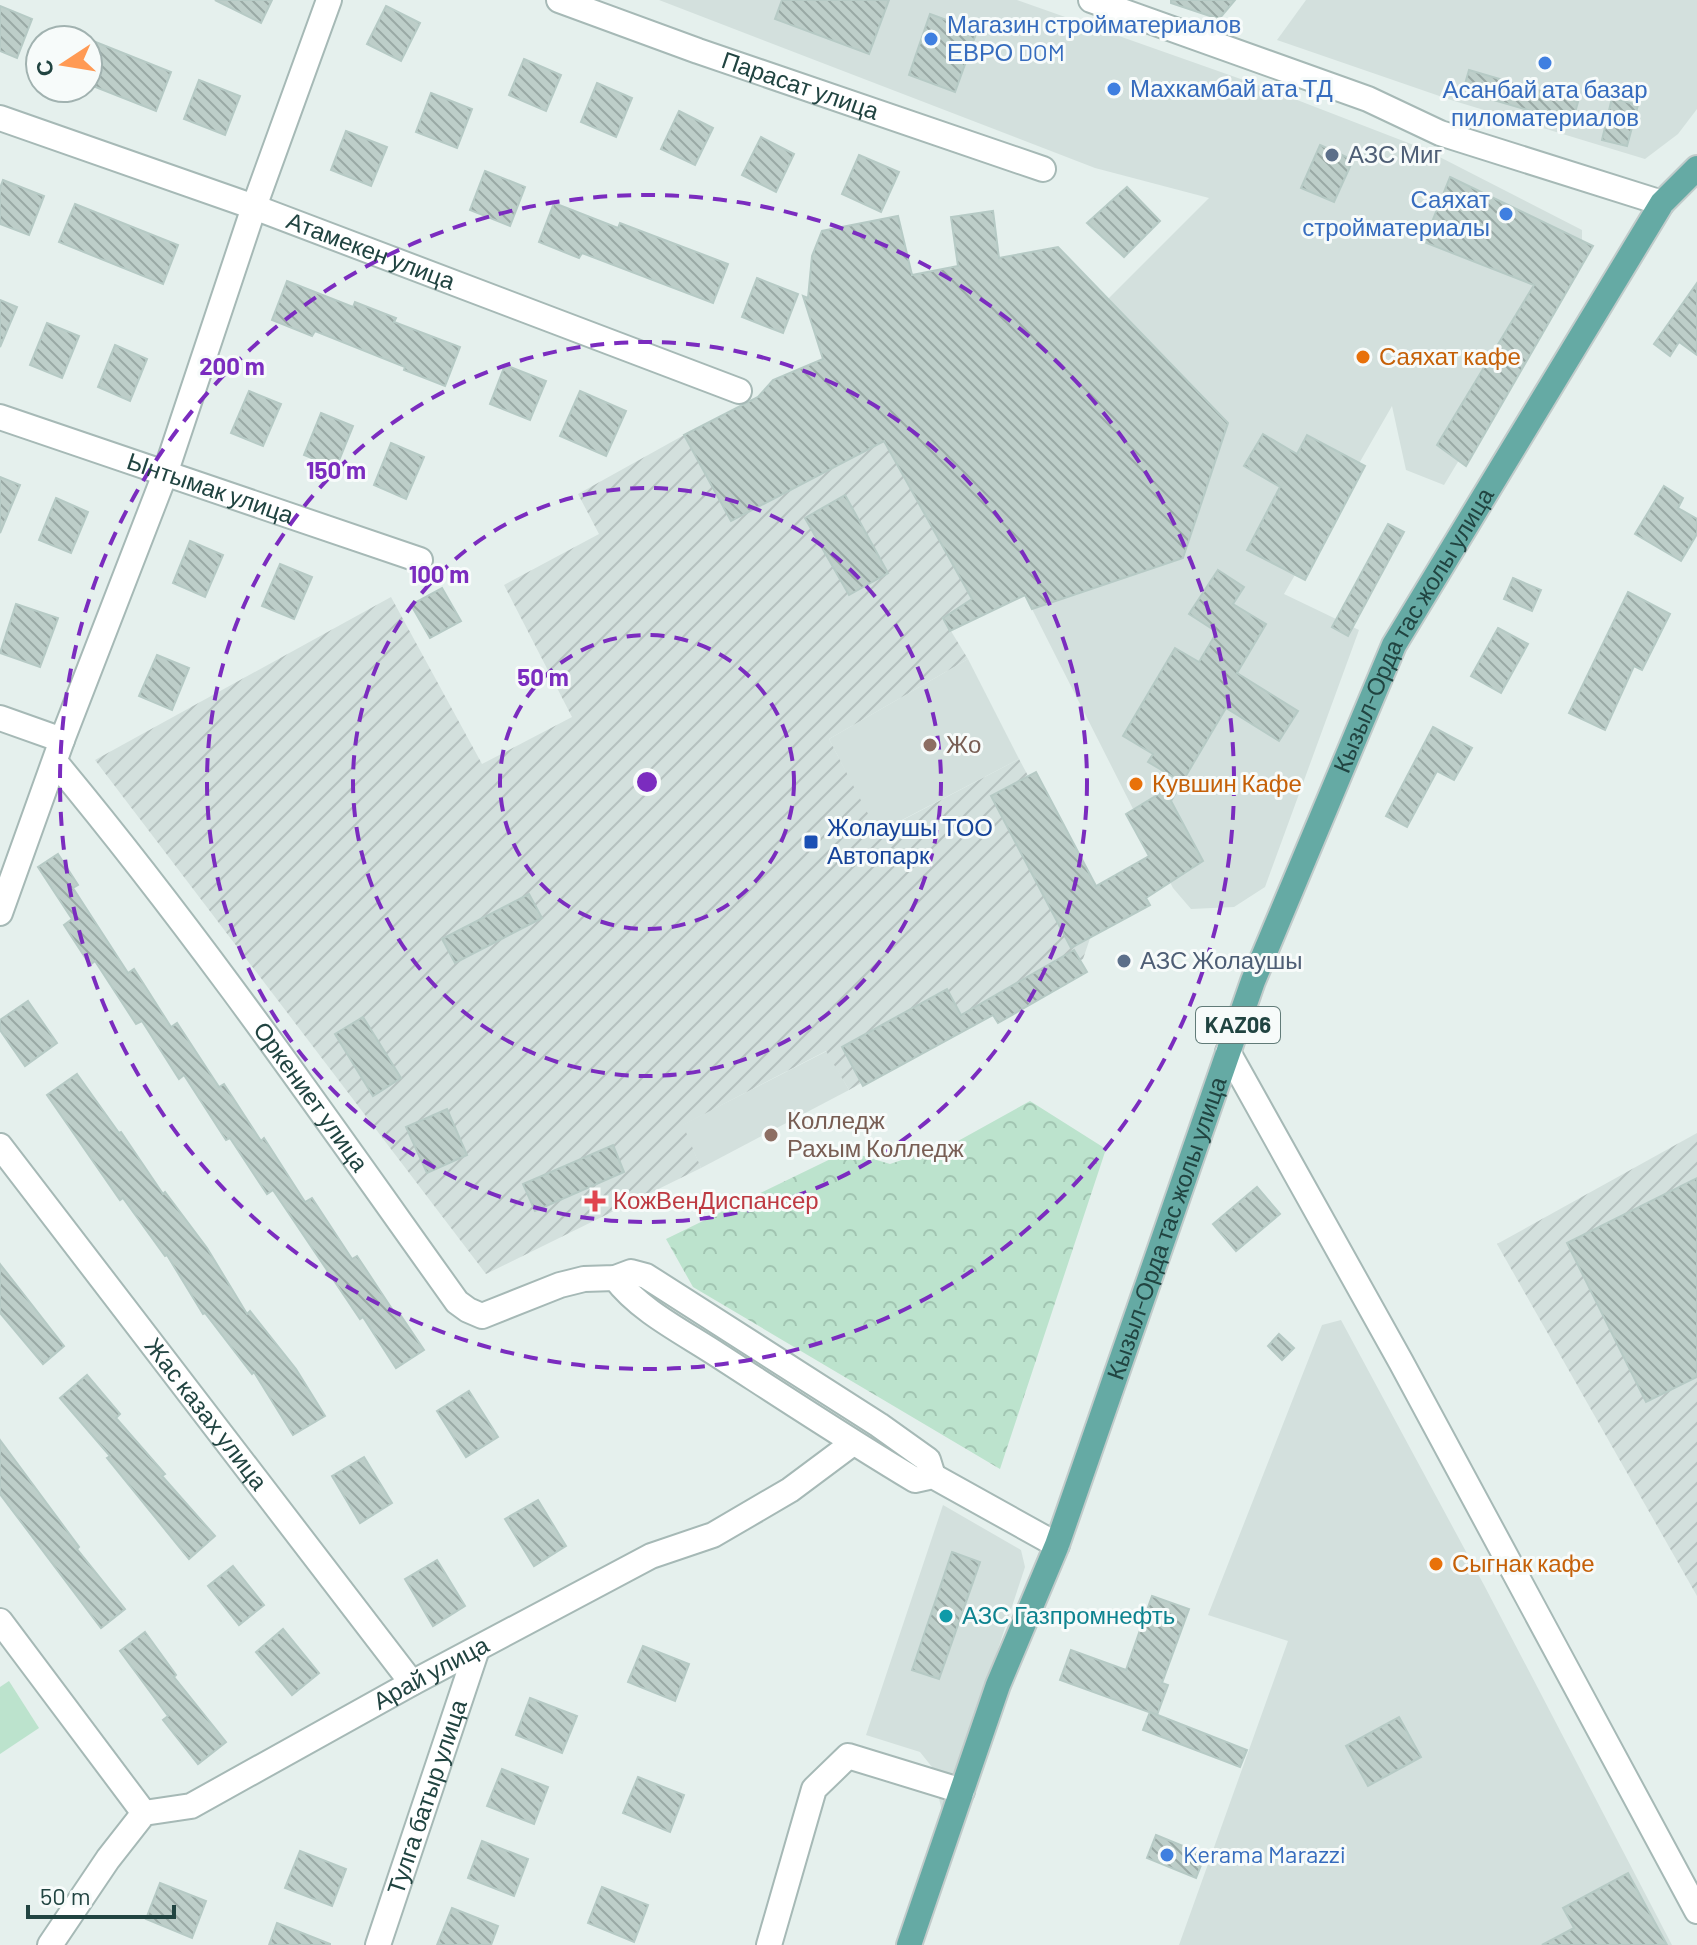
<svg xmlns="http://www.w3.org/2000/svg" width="1697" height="1945" font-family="Barlow,sans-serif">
<defs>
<pattern id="industrial-furrows" width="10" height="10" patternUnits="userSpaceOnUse" patternTransform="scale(2)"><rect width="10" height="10" fill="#d3e0dd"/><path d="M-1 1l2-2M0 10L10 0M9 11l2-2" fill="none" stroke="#b5c1bf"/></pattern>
<pattern id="park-crowns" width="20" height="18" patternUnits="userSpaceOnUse" patternTransform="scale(2)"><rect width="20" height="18" fill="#bce3cd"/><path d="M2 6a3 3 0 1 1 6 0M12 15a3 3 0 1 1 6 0" fill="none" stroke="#a1c4b1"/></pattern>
<pattern id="building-back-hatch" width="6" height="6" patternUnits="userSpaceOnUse" patternTransform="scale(2)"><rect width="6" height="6" fill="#bdcec9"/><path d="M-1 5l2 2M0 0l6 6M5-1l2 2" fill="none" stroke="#99a9a5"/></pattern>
</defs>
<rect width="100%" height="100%" fill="#e5f0ed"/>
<g fill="#d3e0dd">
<polygon points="659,0 1017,0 1269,89 1424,149 1582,230 1582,256 1444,485 1406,470 1392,406 1284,594 1359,630 1265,887 1234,907 1191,909 1173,888 1032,609 1184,558 1228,423 1108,299 1209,198 1095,168"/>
<polygon points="1306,0 1697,0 1697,109 1678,134 1645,159 1451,100 1277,40"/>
<polygon points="968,659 1019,759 877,833 829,739"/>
<polygon points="827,1051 849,1090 701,1168 682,1125"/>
<polygon points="1341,1320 1484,1585 1672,1945 1179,1945 1288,1641 1208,1615 1322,1325"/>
<polygon points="943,1505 1021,1550 1025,1567 943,1816 932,1767 920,1752 866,1735"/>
</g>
<g fill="url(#industrial-furrows)">
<polygon points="684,435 731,520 884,441 972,599 943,618 968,659 829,739 878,833 1019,759 1100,909 1083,959 849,1090 826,1051 683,1125 701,1168 486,1274 95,760 391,597 482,764 572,717 504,585 599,534 578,494"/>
<polygon points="1697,1133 1697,1596 1497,1244"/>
</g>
<polygon fill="url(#park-crowns)" points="1030,1101 1106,1149 1000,1469 693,1287 666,1239 847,1151 890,1164 958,1141"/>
<polygon fill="#bce3cd" points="9,1681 39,1728 0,1754 0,1687"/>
<g fill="url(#building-back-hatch)" stroke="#b6cac5" stroke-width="2">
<polygon points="215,0 272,0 261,23"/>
<polygon points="782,0 889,0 869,54 775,19"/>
<polygon points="1171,0 1235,0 1219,19 1171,3"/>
<polygon points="0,6 32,19 17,58 0,51"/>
<polygon points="386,6 420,23 401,61 367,44"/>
<polygon points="930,14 977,31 955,92 909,75"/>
<polygon points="88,39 171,72 156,111 88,84"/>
<polygon points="524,59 561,75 546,111 509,95"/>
<polygon points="1469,70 1578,102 1572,123 1463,91"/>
<polygon points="199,80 240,96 225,135 184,119"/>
<polygon points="597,83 632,98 616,137 581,122"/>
<polygon points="431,93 472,109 457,148 416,132"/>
<polygon points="1612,98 1638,105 1627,146 1602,140"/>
<polygon points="679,111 713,128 695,165 661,149"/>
<polygon points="346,131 387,147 371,186 331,170"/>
<polygon points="761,137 794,154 776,192 742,175"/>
<polygon points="1320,145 1353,160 1334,202 1301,188"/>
<polygon points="859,155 899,172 881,212 842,194"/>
<polygon points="485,171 525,187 510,226 470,210"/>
<polygon points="1450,177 1593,246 1466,466 1437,445 1534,285 1424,242"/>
<polygon points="3,180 44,196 29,235 0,224 0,188"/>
<polygon points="1127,187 1160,221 1124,257 1087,223"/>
<polygon points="554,203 618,228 620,223 728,264 713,303 582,253 579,258 539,242"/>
<polygon points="75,204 178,245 163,284 59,242"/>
<polygon points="993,211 999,258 1058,247 1228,423 1183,558 1032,609 1025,595 950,631 943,618 972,599 884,441 731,521 684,435 758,397 773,380 823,359 803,296 808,298 812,256 822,231 898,216 912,275 958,266 951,217"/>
<polygon points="757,278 798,294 783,333 742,317"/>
<polygon points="287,281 353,307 355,302 396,318 394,322 460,347 445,386 404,370 405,367 315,331 312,336 272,320"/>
<polygon points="1697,283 1697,355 1679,342 1670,356 1654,344"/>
<polygon points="0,300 17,307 0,347"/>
<polygon points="47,323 79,336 62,378 30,365"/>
<polygon points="115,345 147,359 130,401 98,387"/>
<polygon points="505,365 546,381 530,420 490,404"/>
<polygon points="249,391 281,404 263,446 231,433"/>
<polygon points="580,391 626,411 606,456 560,436"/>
<polygon points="321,413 353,426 336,468 304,455"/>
<polygon points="1263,434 1297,454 1307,435 1365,466 1305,580 1247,550 1280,487 1244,466"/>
<polygon points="391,443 424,457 406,499 374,485"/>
<polygon points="0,477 20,485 0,533"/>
<polygon points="1664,486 1683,498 1678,508 1697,519 1697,534 1681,561 1635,534"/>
<polygon points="845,495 888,573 849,595 805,518"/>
<polygon points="56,498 88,512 71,553 39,540"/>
<polygon points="1388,524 1404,532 1348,636 1332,627"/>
<polygon points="190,541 223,555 205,597 173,583"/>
<polygon points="280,564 312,577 294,619 262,606"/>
<polygon points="1218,570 1244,587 1233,604 1266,624 1237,673 1298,711 1279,741 1226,708 1171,801 1203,861 1146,898 1150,905 1071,948 991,796 1036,772 1096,886 1149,856 1126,814 1180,781 1148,762 1153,754 1123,736 1175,648 1199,662 1217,632 1189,614"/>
<polygon points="1513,578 1541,590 1532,611 1504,599"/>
<polygon points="442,588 461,621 430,638 411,605"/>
<polygon points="1628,592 1670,614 1642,670 1634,666 1605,730 1569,713"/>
<polygon points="16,604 58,618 40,667 0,653"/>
<polygon points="1498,628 1528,644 1501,693 1471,676"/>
<polygon points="157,655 189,668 172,710 139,696"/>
<polygon points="1433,727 1472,748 1454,780 1437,771 1407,827 1386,816"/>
<polygon points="58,854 78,885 73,888 128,973 134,969 171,1027 177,1023 219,1087 224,1084 261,1141 264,1138 305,1202 312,1198 352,1259 357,1256 396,1315 399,1313 424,1350 396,1368 363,1317 360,1319 273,1190 267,1194 230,1138 226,1140 184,1075 179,1079 142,1021 136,1024 95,961 90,965 64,925 72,919 38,867"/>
<polygon points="529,894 542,918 455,963 442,939"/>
<polygon points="1074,950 1087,972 998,1023 993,1015 863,1086 842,1047 947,989 961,1015"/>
<polygon points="28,1001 57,1043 25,1066 0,1030 0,1020"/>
<polygon points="363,1017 401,1078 373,1096 335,1034"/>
<polygon points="77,1074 119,1133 121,1132 163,1194 165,1192 207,1248 247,1314 250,1311 296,1369 325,1416 293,1435 254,1372 252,1374 205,1313 203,1314 167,1255 165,1256 123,1198 120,1200 47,1095"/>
<polygon points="447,1109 467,1155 427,1173 406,1127"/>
<polygon points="613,1145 624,1172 535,1211 523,1184"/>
<polygon points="1697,1178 1697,1377 1646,1402 1567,1243"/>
<polygon points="1257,1187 1280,1214 1236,1251 1213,1224"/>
<polygon points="0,1264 64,1346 43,1364 0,1313"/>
<polygon points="1279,1334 1294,1348 1282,1360 1268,1346"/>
<polygon points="87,1375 120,1414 116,1418 165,1474 162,1476 215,1536 189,1559 107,1458 110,1456 60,1398"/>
<polygon points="469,1391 498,1437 466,1457 437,1411"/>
<polygon points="0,1440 79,1547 77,1549 125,1609 101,1628 0,1494"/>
<polygon points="364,1457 392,1503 360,1523 332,1476"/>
<polygon points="538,1500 566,1546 534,1566 505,1519"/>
<polygon points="952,1552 980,1562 939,1679 912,1670"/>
<polygon points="437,1560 465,1606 433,1626 405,1579"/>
<polygon points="233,1566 264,1605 239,1625 208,1586"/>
<polygon points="1152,1596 1189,1609 1162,1683 1168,1685 1157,1715 1060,1680 1071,1650 1126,1670"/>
<polygon points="283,1629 319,1673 292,1695 256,1652"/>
<polygon points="145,1632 176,1675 174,1677 226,1742 198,1764 163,1720 168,1716 120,1651"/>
<polygon points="643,1646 689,1664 675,1701 628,1682"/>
<polygon points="530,1698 577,1716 562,1753 516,1735"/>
<polygon points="1150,1712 1247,1750 1240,1767 1143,1730"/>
<polygon points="1399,1717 1421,1757 1368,1786 1346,1746"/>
<polygon points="502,1769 548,1787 534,1824 487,1806"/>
<polygon points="638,1777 684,1795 670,1832 623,1813"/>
<polygon points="1156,1835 1205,1855 1196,1878 1147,1858"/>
<polygon points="482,1841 528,1859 514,1896 468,1878"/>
<polygon points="300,1851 346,1869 332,1906 285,1888"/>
<polygon points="1628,1873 1667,1945 1542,1945 1574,1928 1563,1908"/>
<polygon points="160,1883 206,1901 192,1938 146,1919"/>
<polygon points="602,1887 648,1905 634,1942 588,1923"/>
<polygon points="452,1908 498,1926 491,1945 437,1945"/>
<polygon points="277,1923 330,1944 330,1945 269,1945"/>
</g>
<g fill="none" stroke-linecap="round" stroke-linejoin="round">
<g stroke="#a6b9b6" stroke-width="28">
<g id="minor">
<path id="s1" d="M559,0L698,51L1043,169"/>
<polyline points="1091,0 1368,99 1440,133 1662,203"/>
<path id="s2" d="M0,118L254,207L739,391"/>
<path id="s3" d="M0,417L420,560"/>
<polyline points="0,718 62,740"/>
<path id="s4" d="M56,763C199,935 327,1120 457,1302L468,1310L482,1316L560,1285L584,1279L615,1278L631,1272L646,1276L879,1425L928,1460L933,1476"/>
<polyline points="0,913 62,740 165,474 254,207 329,0"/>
<polyline points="1228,1052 1401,1362 1697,1911"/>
<path id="s5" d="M0,1146L412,1683"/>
<path d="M615,1278C640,1311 683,1332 718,1355C783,1397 848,1440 915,1480L933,1476L1057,1545"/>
<polyline points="0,1621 144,1813"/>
<path id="s6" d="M50,1945L108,1859L144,1813L191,1806L412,1683L651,1556L713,1535L790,1490L853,1443"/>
<path id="s7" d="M378,1945L477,1649"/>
<polyline points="769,1945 814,1789 848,1756 962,1791"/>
</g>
</g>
<g stroke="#c1cbca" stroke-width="28">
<g id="major">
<path id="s8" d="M909,1945L998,1685L1057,1545L1253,981L1394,645L1662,203L1697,168"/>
</g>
</g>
<use href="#minor" stroke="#fff" stroke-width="24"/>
<use href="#major" stroke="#65aaa4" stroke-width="24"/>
</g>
<g fill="none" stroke="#7b2cbf" stroke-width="4" stroke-dasharray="14 10">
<circle cx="647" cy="782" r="147"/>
<circle cx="647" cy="782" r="294"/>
<circle cx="647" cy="782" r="440"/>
<circle cx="647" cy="782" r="587"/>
</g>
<g fill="#3f7fe0" stroke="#f7fbfa" stroke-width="3">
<circle cx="931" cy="39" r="8"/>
<circle cx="1545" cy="63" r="8"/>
<circle cx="1114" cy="89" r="8"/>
<circle cx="1506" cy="214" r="8"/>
<circle cx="1167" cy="1855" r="8"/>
</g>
<g fill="#5c6f8a" stroke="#f7fbfa" stroke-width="3">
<circle cx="1332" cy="155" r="8"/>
<circle cx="1124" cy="961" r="8"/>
</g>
<g fill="#e8710a" stroke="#f7fbfa" stroke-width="3">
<circle cx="1363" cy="357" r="8"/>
<circle cx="1136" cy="784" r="8"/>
<circle cx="1436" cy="1564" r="8"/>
</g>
<g fill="#8d6e63" stroke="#f7fbfa" stroke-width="3">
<circle cx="930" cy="745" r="8"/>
<circle cx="771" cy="1135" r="8"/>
</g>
<rect fill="#1a4fb4" stroke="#f7fbfa" stroke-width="3" x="803" y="834" width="16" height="16" rx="4"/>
<path fill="#e0444e" stroke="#f7fbfa" stroke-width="3" d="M591 1189h8v8h8v8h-8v8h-8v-8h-8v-8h8z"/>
<circle fill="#0f9aa8" stroke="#f7fbfa" stroke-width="3" cx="946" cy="1616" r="8"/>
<g text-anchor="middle" stroke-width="6" stroke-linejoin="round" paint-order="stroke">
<rect fill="#f7fbfa" stroke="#617b78" stroke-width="2" x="1196" y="1007" width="84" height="36" rx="6"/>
<g font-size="22" font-weight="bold" fill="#214441">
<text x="1238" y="1033">KАZ06</text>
</g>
<g font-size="24" fill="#366cbe" stroke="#f7fbfa" text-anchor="start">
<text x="947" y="33">Магазин стройматериалов<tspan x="947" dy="28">ЕВРО DOM</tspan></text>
<text x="1130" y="97">Махкамбай ата ТД</text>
<text x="1545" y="98" text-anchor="middle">Асанбай ата базар<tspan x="1545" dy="28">пиломатериалов</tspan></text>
<text x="1490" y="208" text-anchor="end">Саяхат<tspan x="1490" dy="28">стройматериалы</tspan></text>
<text x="1183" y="1863">Kerama Marazzi</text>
</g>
<g font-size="24" fill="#214441" stroke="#f7fbfa">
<text dy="8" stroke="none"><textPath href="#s1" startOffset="256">Парасат улица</textPath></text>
<text dy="8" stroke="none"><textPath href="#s2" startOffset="394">Атамекен улица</textPath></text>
<text dy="8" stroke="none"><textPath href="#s3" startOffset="222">Ынтымак улица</textPath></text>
<text dy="8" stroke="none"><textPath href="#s8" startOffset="1410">Кызыл-Орда тас жолы улица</textPath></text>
<text dy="8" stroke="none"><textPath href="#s4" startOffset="420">Оркениет улица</textPath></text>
<text dy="8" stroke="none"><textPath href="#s8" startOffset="762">Кызыл-Орда тас жолы улица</textPath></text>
<text dy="8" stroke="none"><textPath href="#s5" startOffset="338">Жас казах улица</textPath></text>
<text dy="8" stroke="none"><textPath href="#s6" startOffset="484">Арай улица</textPath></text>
<text dy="8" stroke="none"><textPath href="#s7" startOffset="156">Тулга батыр улица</textPath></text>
</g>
<g font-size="24" fill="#4e5e75" stroke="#f7fbfa" text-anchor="start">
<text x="1348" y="163">АЗС Миг</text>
<text x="1140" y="969">АЗС Жолаушы</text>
</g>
<g font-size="24" fill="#c56008" stroke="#f7fbfa" text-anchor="start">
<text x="1379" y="365">Саяхат кафе</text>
<text x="1152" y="792">Кувшин Кафе</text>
<text x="1452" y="1572">Сыгнак кафе</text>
</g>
<g font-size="24" fill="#785e54" stroke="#f7fbfa" text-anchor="start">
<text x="946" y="753">Жо</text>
<text x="787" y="1129">Колледж<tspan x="787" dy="28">Рахым Колледж</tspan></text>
</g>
<g font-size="24" fill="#164399" stroke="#f7fbfa" text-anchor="start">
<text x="827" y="836">Жолаушы ТОО<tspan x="827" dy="28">Автопарк</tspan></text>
</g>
<g font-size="24" fill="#be3a42" stroke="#f7fbfa" text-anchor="start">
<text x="613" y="1209">КожВенДиспансер</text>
</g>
<g font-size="24" fill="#0d838f" stroke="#f7fbfa" text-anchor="start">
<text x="962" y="1624">АЗС Газпромнефть</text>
</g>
</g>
<circle cx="647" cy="782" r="12" fill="#7b2cbf" stroke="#f7fbfa" stroke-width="4"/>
<g font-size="24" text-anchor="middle" font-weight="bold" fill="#7b2cbf" stroke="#f7fbfa" stroke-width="6" stroke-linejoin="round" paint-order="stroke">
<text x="232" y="375">200 m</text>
<text x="336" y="479">150 m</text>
<text x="439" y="583">100 m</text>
<text x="543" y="686">50 m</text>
</g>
<g transform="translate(64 64) rotate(258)"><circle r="38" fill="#f7fbfa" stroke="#a1b2b0" stroke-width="2"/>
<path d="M0-6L14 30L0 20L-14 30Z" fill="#ff9a54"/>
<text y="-12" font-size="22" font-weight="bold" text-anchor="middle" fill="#214441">С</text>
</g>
<path d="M28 1905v12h146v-12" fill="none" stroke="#214441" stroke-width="4"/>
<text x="40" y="1905" font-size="24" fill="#214441" stroke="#f7fbfa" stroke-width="6" paint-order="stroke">50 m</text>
</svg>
